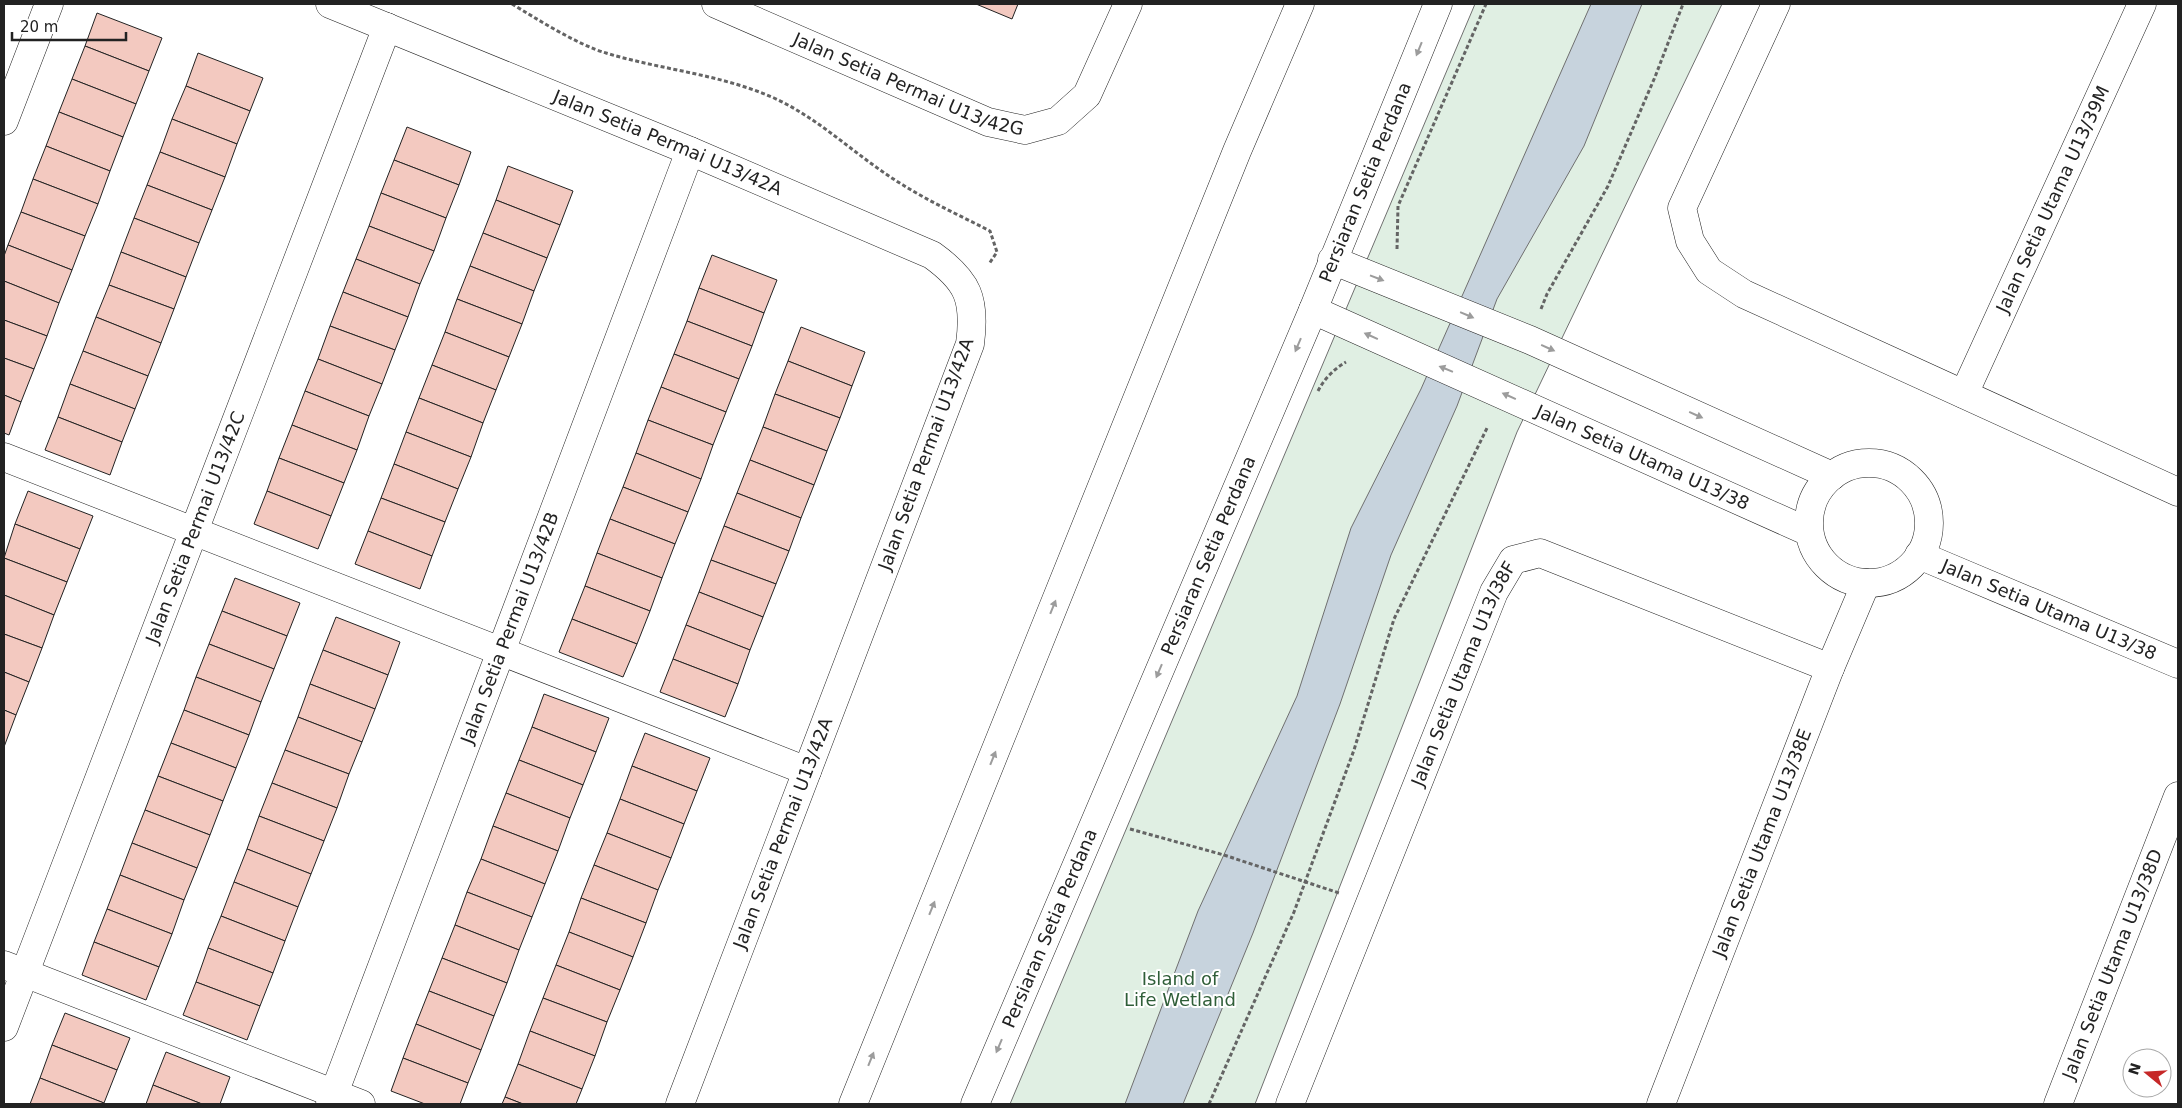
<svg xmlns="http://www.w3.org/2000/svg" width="2182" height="1108" font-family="'DejaVu Sans',sans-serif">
<rect width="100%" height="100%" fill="#fff"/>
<polygon fill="#e0efe3" stroke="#6f6f6f" points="1475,4 1722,4 1517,432 1255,1104 1010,1104"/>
<polygon fill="#c7d3dd" stroke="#6f6f6f" points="1591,4 1642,4 1584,146 1497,299 1457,406 1391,555 1340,704 1253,933 1183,1104 1125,1104 1198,911 1297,696 1351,528 1421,389"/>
<g fill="#f3c9c0" stroke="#222">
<polygon points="976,4 1018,4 1012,19"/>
<polygon points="97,13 162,38 149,71 85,46"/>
<polygon points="85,46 149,71 136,104 72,79"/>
<polygon points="198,53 263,78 250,111 186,86"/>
<polygon points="72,79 136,104 123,137 59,112"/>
<polygon points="186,86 250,111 237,144 172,119"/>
<polygon points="59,112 123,137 110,171 46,146"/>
<polygon points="172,119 237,144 225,177 160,152"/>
<polygon points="407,127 471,152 459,185 394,160"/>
<polygon points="46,146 110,171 98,204 33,179"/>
<polygon points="160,152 225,177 212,210 147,185"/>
<polygon points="394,160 459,185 446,218 381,193"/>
<polygon points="508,166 573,191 560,225 496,200"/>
<polygon points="33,179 98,204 85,236 21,212"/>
<polygon points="147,185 212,210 199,243 134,218"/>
<polygon points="381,193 446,218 434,251 369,226"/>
<polygon points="496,200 560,225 547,258 483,233"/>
<polygon points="21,212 85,236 72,270 8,245"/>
<polygon points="134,218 199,243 186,277 121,252"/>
<polygon points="369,226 434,251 420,284 356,259"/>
<polygon points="483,233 547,258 534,291 470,266"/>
<polygon points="8,245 72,270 59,303 4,281 4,256"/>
<polygon points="121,252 186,277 174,309 109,285"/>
<polygon points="712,255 777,280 764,313 699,288"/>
<polygon points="356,259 420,284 408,317 343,292"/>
<polygon points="470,266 534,291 522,324 457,299"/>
<polygon points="4,281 59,303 47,336 4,320"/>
<polygon points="109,285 174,309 161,343 96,317"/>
<polygon points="699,288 764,313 752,346 687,321"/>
<polygon points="343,292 408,317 395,350 330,326"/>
<polygon points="457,299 522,324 509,357 445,332"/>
<polygon points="96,317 161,343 148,376 83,351"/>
<polygon points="4,320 47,336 34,369 4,358"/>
<polygon points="687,321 752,346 739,379 674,354"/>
<polygon points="330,326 395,350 382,384 318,359"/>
<polygon points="801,327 865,352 852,386 788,361"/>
<polygon points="445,332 509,357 496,390 432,365"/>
<polygon points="83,351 148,376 135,409 70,384"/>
<polygon points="674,354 739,379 726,412 661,387"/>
<polygon points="4,358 34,369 21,402 4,395"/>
<polygon points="318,359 382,384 369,416 305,391"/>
<polygon points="788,361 852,386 840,418 775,394"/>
<polygon points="432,365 496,390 483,423 419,398"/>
<polygon points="70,384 135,409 122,442 58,417"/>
<polygon points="661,387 726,412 713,445 648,420"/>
<polygon points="305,391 369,416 357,450 292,425"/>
<polygon points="775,394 840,418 827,451 763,427"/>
<polygon points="4,395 21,402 9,435 4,433"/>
<polygon points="419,398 483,423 471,457 406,432"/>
<polygon points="58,417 122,442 110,475 45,450"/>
<polygon points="648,420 713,445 701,479 636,453"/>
<polygon points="292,425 357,450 344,483 279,458"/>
<polygon points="763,427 827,451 814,485 750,460"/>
<polygon points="406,432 471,457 458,489 394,464"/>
<polygon points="636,453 701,479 688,512 623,487"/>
<polygon points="279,458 344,483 331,516 267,491"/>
<polygon points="750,460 814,485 801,518 737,493"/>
<polygon points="394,464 458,489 445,522 381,498"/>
<polygon points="623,487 688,512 675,544 610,519"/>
<polygon points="28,491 93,516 80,549 15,524"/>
<polygon points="267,491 331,516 318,549 254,524"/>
<polygon points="737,493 801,518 789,551 724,526"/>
<polygon points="381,498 445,522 432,556 368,531"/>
<polygon points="610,519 675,544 662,578 597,553"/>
<polygon points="15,524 80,549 67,582 4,558"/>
<polygon points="724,526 789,551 776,584 711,560"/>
<polygon points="368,531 432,556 420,589 355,564"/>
<polygon points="597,553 662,578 650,611 585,586"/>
<polygon points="4,558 67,582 54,615 4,595"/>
<polygon points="711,560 776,584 763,617 699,592"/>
<polygon points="235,578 300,603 287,636 222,611"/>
<polygon points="585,586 650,611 637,644 572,619"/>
<polygon points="699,592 763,617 750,650 686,625"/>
<polygon points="4,595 54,615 42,648 4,634"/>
<polygon points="222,611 287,636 274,669 209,644"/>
<polygon points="336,617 400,642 388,675 323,650"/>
<polygon points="572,619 637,644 623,677 559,652"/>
<polygon points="686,625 750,650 738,684 673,659"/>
<polygon points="4,634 42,648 29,682 4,672"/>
<polygon points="209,644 274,669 261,702 196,677"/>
<polygon points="323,650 388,675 375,709 310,684"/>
<polygon points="673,659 738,684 725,717 660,692"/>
<polygon points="4,672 29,682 16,715 4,710"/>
<polygon points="196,677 261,702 249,735 184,710"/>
<polygon points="310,684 375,709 362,742 298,717"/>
<polygon points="544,694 609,718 596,752 532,727"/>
<polygon points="4,710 16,715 4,747"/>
<polygon points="184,710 249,735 236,768 171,743"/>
<polygon points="298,717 362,742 349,774 285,750"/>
<polygon points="532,727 596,752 583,785 519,760"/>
<polygon points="645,733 710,758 697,791 632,766"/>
<polygon points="171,743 236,768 223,801 158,776"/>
<polygon points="285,750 349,774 337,808 272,783"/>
<polygon points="519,760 583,785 570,818 506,793"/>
<polygon points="632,766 697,791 684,824 620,799"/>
<polygon points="158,776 223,801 210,835 145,810"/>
<polygon points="272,783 337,808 324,841 259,816"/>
<polygon points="506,793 570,818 558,851 493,826"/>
<polygon points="620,799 684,824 671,858 607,833"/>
<polygon points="145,810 210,835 197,868 132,843"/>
<polygon points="259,816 324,841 311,874 247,849"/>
<polygon points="493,826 558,851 545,884 481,859"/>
<polygon points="607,833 671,858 658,890 594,865"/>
<polygon points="132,843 197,868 184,900 120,875"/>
<polygon points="247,849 311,874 298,907 234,882"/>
<polygon points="481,859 545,884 532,917 467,892"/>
<polygon points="594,865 658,890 646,923 581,898"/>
<polygon points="120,875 184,900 172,934 107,909"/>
<polygon points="234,882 298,907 285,941 221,916"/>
<polygon points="467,892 532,917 519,950 455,925"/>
<polygon points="581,898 646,923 633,957 569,932"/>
<polygon points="107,909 172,934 159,967 94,942"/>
<polygon points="221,916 285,941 273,973 208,948"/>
<polygon points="455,925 519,950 507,983 442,958"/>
<polygon points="569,932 633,957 620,990 556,965"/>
<polygon points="94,942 159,967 146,1000 82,975"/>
<polygon points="208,948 273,973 260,1006 196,982"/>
<polygon points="442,958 507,983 494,1016 429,991"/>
<polygon points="556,965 620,990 607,1022 543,998"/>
<polygon points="196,982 260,1006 247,1040 183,1015"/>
<polygon points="429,991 494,1016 481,1050 416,1024"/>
<polygon points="543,998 607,1022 595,1056 530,1031"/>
<polygon points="65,1013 130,1038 117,1070 52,1045"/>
<polygon points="416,1024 481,1050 468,1083 403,1058"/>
<polygon points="530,1031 595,1056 582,1089 518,1064"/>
<polygon points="52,1045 117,1070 104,1103 40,1078"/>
<polygon points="166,1052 230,1077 220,1104 202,1104 153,1085"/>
<polygon points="403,1058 468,1083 460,1104 425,1104 391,1091"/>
<polygon points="518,1064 582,1089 576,1104 523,1104 505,1097"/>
<polygon points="40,1078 104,1103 104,1104 30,1104"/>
<polygon points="153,1085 202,1104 146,1104"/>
<polygon points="505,1097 523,1104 502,1104"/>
</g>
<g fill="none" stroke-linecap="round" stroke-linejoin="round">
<g stroke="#222" stroke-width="29">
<g id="minor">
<path id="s1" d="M330,4L690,151L932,255C968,281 976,299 970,344L680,1104"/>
<path id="s2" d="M716,4L988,122L1025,130L1058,121L1087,95L1128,4"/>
<polyline points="1776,4 1682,208 1690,241 1709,271 1744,294 2178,492"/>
<polyline points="4,121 49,4"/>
<polyline points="1332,260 1530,340 1832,476"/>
<path id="s3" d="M1313,310L1809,532"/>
<path id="s4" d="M1964,394L2142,4"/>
<polyline points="4,457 807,771"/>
<circle cx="1869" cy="523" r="60"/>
<path id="s5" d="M1919,555L2178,664"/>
<polyline points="4,965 361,1104"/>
<path id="s6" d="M4,1027L387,27"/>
<path id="s7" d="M330,1104L690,151"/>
<path id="s8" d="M1290,1104L1494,592L1513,560L1540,553L1830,668"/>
<path id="s9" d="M1661,1104L1830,668L1866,583"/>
<path id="s10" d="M2058,1104L2178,796"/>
</g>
</g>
<g stroke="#222" stroke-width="29">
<g id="major">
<polyline points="853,1104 1237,151 1300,4"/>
<path id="s11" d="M975,1104L1313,310L1438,4"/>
</g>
</g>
<g stroke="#646464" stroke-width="3" stroke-dasharray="4 2.5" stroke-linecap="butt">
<path d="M512,4C537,19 578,45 606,53C662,70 720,74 774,98C822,120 858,158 903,185C930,202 961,216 990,231L997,252L989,264"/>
<polyline points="1397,249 1398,206 1486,4"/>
<polyline points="1541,309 1547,294 1608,186 1655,77 1683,4"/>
<path d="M1318,391C1324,379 1334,369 1346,362"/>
<polyline points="1130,829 1224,855 1339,893"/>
<polyline points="1209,1104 1294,912 1354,750 1394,619 1488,426"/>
</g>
<use href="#minor" stroke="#fff" stroke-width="28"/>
<use href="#major" stroke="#fff" stroke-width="28"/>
</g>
<defs><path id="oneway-solid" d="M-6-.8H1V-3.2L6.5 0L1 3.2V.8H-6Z" transform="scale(1.25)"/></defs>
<g fill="#9c9c9c">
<use href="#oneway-solid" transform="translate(1419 49) rotate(112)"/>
<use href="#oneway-solid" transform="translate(1377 278) rotate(21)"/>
<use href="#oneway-solid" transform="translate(1467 315) rotate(23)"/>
<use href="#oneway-solid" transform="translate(1371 336) rotate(-156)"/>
<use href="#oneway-solid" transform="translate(1298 345) rotate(113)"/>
<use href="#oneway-solid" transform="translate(1548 348) rotate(24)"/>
<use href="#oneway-solid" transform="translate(1446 369) rotate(-158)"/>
<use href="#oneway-solid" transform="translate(1509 396) rotate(-156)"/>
<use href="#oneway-solid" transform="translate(1696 415) rotate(24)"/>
<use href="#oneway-solid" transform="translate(1053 607) rotate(-68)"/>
<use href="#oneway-solid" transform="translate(1159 671) rotate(113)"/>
<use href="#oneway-solid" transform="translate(993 758) rotate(-68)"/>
<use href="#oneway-solid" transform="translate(932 908) rotate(-68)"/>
<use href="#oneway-solid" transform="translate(999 1046) rotate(113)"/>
<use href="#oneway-solid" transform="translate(871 1059) rotate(-68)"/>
</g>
<g text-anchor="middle" stroke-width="4" stroke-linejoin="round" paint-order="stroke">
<g font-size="18" fill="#222" stroke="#fff">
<text dy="6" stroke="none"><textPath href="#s2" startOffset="209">Jalan Setia Permai U13/42G</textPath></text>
<text dy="6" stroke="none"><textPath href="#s1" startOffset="365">Jalan Setia Permai U13/42A</textPath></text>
<text dy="6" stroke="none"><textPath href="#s11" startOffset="1001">Persiaran Setia Perdana</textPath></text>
<text dy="6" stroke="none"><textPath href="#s4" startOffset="214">Jalan Setia Utama U13/39M</textPath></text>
<text transform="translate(926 454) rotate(-70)" y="6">Jalan Setia Permai U13/42A</text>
<text dy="6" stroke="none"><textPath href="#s3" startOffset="361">Jalan Setia Utama U13/38</textPath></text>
<text dy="6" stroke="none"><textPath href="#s6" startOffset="535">Jalan Setia Permai U13/42C</textPath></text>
<text dy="6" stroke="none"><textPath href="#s11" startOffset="596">Persiaran Setia Perdana</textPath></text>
<text dy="6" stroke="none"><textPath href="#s5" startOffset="141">Jalan Setia Utama U13/38</textPath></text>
<text dy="6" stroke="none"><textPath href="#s7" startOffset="509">Jalan Setia Permai U13/42B</textPath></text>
<text dy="6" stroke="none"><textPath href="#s8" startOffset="464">Jalan Setia Utama U13/38F</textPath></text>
<text transform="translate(783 833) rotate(-69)" y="6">Jalan Setia Permai U13/42A</text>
<text dy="6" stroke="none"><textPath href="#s9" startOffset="280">Jalan Setia Utama U13/38E</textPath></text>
<text dy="6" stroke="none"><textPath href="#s11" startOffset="191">Persiaran Setia Perdana</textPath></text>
<text dy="6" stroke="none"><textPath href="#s10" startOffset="150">Jalan Setia Utama U13/38D</textPath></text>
</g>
<g font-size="18" fill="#2f5e38" stroke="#fff">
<text x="1180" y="985">Island of<tspan x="1180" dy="21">Life Wetland</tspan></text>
</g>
</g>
<rect width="2182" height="1108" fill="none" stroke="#222222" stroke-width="10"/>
<g transform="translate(2147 1073) rotate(288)"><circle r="24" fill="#ffffff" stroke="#a7a7a7"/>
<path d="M0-4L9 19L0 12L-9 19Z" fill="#c62828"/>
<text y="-8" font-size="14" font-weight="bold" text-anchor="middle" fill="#222222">N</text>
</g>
<path d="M12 32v8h114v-8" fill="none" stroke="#222222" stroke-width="2.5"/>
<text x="20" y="32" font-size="15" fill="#222222" stroke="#ffffff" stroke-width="4" paint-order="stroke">20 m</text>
</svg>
